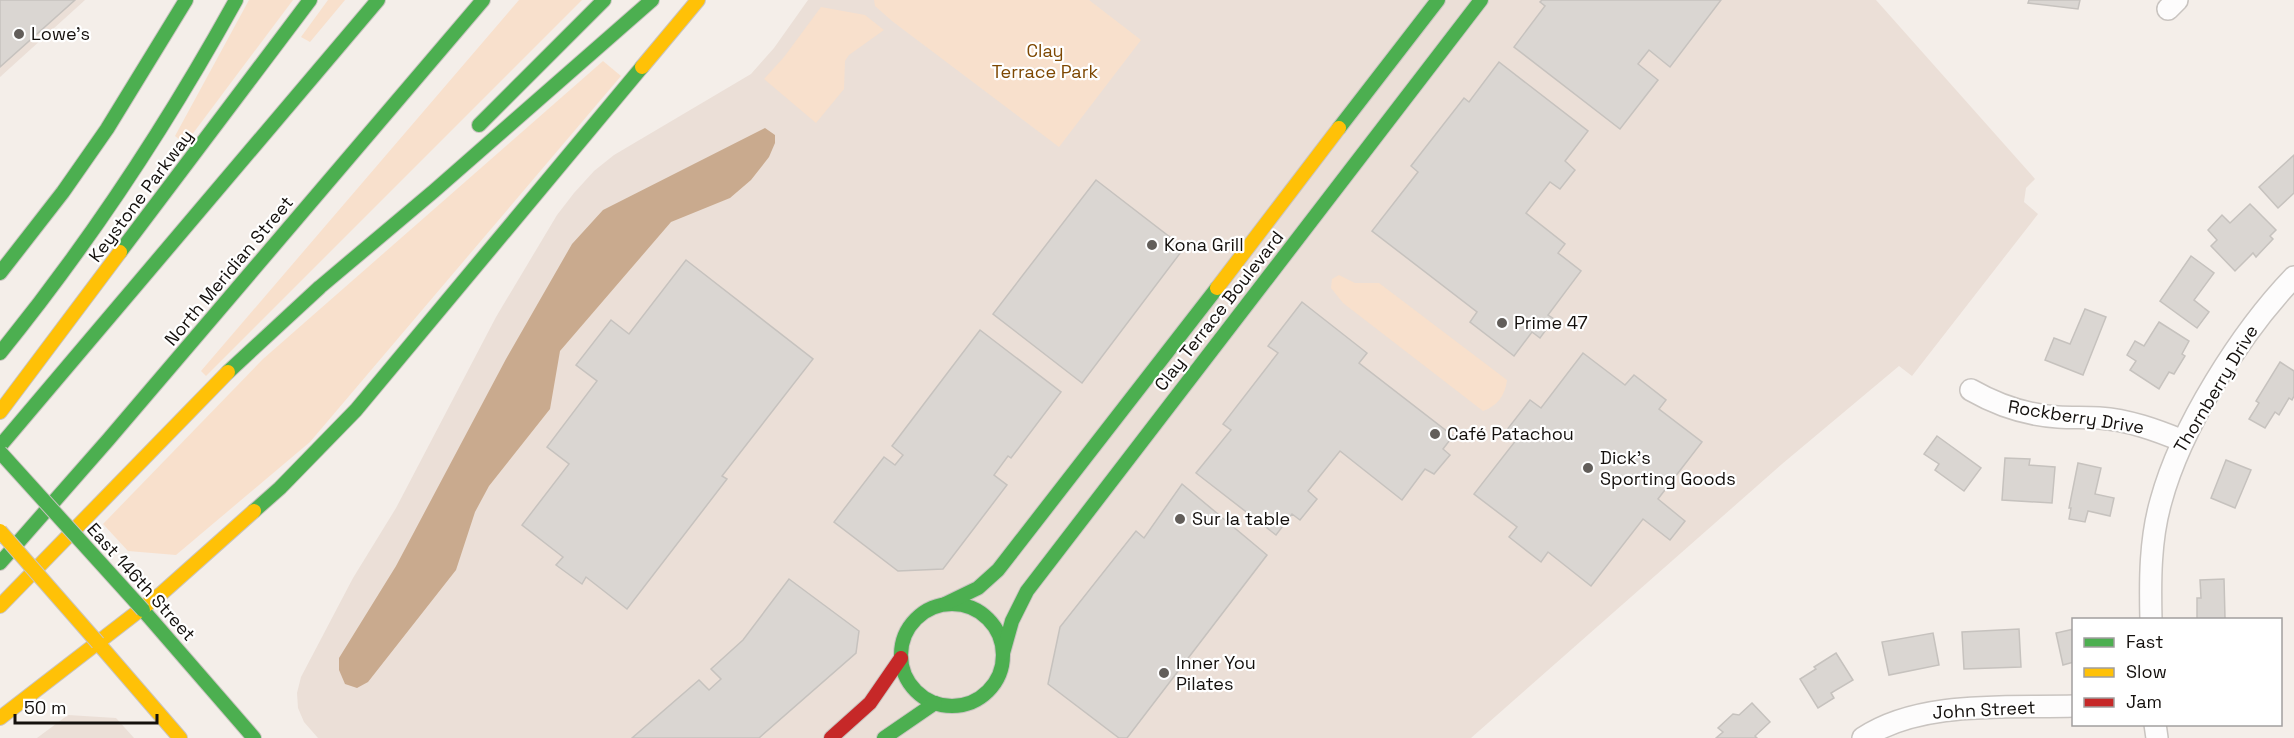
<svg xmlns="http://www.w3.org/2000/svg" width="2294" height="738" font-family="'Space Grotesk',sans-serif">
<rect width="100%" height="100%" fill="#f4eee9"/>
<g fill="#ebdfd7">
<polygon points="0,0 85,0 0,77"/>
<polygon points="808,0 1876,0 2035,179 2026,188 2024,202 2038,214 1912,376 1899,366 1782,464 1471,738 318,738 304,722 298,708 297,693 301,677 353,578 396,508 496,317 557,215 574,193 594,171 614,155 751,74 774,48"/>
<polygon points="68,715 116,718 134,738 37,738"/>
</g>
<g fill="#f8e0cc">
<polygon points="249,0 293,0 185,144 175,136"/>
<polygon points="328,0 345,0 310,42 301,37"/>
<polygon points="519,0 582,0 206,376 201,371"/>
<polygon points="874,0 1089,0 1141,40 1059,147 892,21 875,6"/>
<polygon points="821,7 865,15 884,30 849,55 845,61 844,89 816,123 764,79 784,57"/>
<polygon points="603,61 621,76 310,442 176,555 128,551 103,524 263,359"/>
<path d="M1339,275L1355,283H1379L1507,380C1505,396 1497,406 1483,411L1343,303L1331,288L1332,279Z"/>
</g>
<polygon fill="#c9aa8e" points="765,128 775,135 775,143 769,157 751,180 730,198 671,222 560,351 550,409 489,486 475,512 456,570 368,682 357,688 345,684 339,670 339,658 396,566 506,359 572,244 603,210"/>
<g fill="#dad6d2" stroke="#c6c2be" stroke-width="1.5">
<polygon points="0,0 75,0 0,67"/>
<polygon points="1542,0 1721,0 1670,67 1649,50 1638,64 1658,80 1620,129 1514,47 1545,6 1540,2"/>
<polygon points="2029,0 2080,0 2078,9 2028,3"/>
<polygon points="1499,62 1588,131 1565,161 1575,170 1560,189 1550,182 1526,213 1565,244 1558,253 1581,271 1548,315 1554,319 1540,338 1532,332 1514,356 1470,322 1477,312 1372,231 1418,172 1411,166 1464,98 1469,102"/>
<polygon points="2294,155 2294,193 2278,208 2259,187"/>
<polygon points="1096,180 1184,248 1082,383 993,314"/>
<polygon points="2250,204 2276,230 2270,236 2273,239 2256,257 2253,253 2235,271 2211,246 2217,240 2208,230 2222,215 2230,223"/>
<polygon points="2191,256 2214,273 2194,300 2209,312 2197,328 2160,301"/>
<polygon points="686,260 813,359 722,476 727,479 627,609 586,577 582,584 556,565 563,557 522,525 569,464 547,447 597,381 576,365 611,320 629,334"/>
<polygon points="1302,302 1367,353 1359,363 1453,436 1443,449 1450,455 1434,474 1425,469 1402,500 1340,451 1308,491 1317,499 1300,520 1292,514 1276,535 1196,473 1231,430 1223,424 1278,353 1268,346"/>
<polygon points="2085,309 2106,317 2083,375 2045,360 2054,338 2070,344"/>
<polygon points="2159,322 2189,341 2182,354 2185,356 2174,374 2169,372 2159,389 2130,370 2136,361 2127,355 2135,341 2144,346"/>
<polygon points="980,330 1061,392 1011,458 1008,456 994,475 1007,485 943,569 898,571 834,522 884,457 895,465 903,455 892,446"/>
<polygon points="1583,353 1625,385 1634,375 1666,400 1659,409 1702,442 1658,499 1685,521 1670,540 1643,519 1591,586 1548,552 1541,562 1509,537 1517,527 1474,494 1517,439 1506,431 1530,400 1541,408"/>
<polygon points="2280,362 2294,371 2294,396 2292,400 2289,398 2279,415 2275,412 2265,428 2249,419 2259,403 2256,401"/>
<polygon points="1937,436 1981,468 1964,491 1935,470 1939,464 1924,454"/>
<polygon points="2005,458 2030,459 2029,465 2055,467 2052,503 2002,500"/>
<polygon points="2226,460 2251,470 2235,508 2211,498"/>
<polygon points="2078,463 2101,468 2095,494 2114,498 2110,516 2088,511 2085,522 2069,519 2071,508 2069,508"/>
<polygon points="1182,484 1267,555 1127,738 1119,738 1048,684 1060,627 1136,531 1144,538"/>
<polygon points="789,579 859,631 856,653 759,738 632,738 699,680 709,690 721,679 711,669 743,640"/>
<polygon points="2224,579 2225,618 2227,620 2197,620 2197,598 2201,598 2200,580"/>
<polygon points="2019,629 2021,667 1964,669 1962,632"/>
<polygon points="2074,629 2074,662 2063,665 2056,633"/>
<polygon points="1933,633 1939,665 1889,675 1882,642"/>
<polygon points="1836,653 1853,680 1831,693 1834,698 1818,708 1800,679 1816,669 1814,667"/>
<polygon points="1752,703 1770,722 1755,736 1757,738 1716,738 1723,732 1718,728 1733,714 1739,715"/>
</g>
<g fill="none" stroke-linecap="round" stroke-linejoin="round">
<g stroke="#c9c4c0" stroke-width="24">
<g id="street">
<polyline points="2168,9 2177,0"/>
<path d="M1971,390C1999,406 2026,415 2058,417C2072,418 2085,417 2099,418C2129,420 2156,430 2183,441"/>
<path d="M2151,620C2150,580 2150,539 2161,501C2181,427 2241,332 2294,277"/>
<polyline points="2155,724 2157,738"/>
<path d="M1863,738C1920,700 2007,708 2074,706"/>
</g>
</g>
<g stroke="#c9c4c0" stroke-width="16">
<g id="fast">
<polyline points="479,125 604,0"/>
<polyline points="1339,128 1438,0"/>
<polyline points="120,252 310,0"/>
<polyline points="0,273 63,192 107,129 186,0"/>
<path d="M0,353C90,242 167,125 236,0"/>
<polyline points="228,372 320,287 434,191 652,0"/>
<polyline points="0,446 378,0"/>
<polyline points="254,511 280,488 356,410 642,67"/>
<polyline points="0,563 108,440 483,0"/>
<circle cx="952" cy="655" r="51"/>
<polyline points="945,604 978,588 998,570 1217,288"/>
<polyline points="143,610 254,738"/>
<polyline points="1003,653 1012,621 1027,591 1481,0"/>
<polyline points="884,738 935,703"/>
</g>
</g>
<g stroke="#c9c4c0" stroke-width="16">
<g id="slow">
<polyline points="642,67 698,0"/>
<polyline points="1217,288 1339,128"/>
<polyline points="0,412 120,252"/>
<polyline points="0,606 228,372"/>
<polyline points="98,643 180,738"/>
<polyline points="0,718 162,593 254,511"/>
</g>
</g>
<g stroke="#c9c4c0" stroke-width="16">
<polyline id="jam" points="831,738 870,703 901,658"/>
</g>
<use href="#street" stroke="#fdfcfc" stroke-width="21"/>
<use href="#fast" stroke="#4caf50" stroke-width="14"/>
<use href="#slow" stroke="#ffc107" stroke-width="14"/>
<use href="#jam" stroke="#c62828" stroke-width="14"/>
<g stroke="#c9c4c0" stroke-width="16" stroke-linecap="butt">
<polyline id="fast-bridge" points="0,452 143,610"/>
</g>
<g stroke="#c9c4c0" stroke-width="16" stroke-linecap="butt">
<polyline id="slow-bridge" points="0,531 98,643"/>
</g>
<use href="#fast-bridge" stroke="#4caf50" stroke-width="14"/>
<use href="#slow-bridge" stroke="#ffc107" stroke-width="14"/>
</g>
<g fill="#625e5a" stroke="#fff" stroke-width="2">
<circle cx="19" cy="34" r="6"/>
<circle cx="1152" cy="245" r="6"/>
<circle cx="1502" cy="323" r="6"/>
<circle cx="1435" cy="434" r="6"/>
<circle cx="1588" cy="468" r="6"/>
<circle cx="1180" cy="519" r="6"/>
<circle cx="1164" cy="673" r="6"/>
</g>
<g text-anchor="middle" stroke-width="4.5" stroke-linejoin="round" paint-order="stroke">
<g font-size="18" fill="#14100d" stroke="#fff" text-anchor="start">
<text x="31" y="40">Lowe's</text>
<text x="1164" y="251">Kona Grill</text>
<text x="1514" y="329">Prime 47</text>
<text x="1447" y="440">Café Patachou</text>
<text x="1600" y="464">Dick's<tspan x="1600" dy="21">Sporting Goods</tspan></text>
<text x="1192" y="525">Sur la table</text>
<text x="1176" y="669">Inner You<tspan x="1176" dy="21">Pilates</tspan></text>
</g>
<g font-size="18" fill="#7e4802" stroke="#fff">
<text x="1045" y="57">Clay<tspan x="1045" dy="21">Terrace Park</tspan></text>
</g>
<g font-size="18" fill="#14100d" stroke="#fff">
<text transform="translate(141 196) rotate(-53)" y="6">Keystone Parkway</text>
<text transform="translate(229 271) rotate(-50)" y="6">North Meridian Street</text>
<text transform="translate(1219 311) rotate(-52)" y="6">Clay Terrace Boulevard</text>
<text transform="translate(2216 389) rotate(-59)" y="6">Thornberry Drive</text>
<text transform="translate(2076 417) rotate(9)" y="6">Rockberry Drive</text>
<text transform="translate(141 582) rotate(48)" y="6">East 146th Street</text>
<text transform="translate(1984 710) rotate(-3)" y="6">John Street</text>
</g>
</g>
<rect x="2072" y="618" width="210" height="108" fill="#ffffff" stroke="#a19f9e" stroke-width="1.5"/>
<rect x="2084" y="638" width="30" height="9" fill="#4caf50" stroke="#a19f9e" stroke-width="1.5"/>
<text x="2126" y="648" font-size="18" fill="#14100d">Fast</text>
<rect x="2084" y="668" width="30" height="9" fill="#ffc107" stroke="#a19f9e" stroke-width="1.5"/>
<text x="2126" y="678" font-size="18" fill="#14100d">Slow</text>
<rect x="2084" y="698" width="30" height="9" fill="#c62828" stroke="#a19f9e" stroke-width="1.5"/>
<text x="2126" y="708" font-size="18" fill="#14100d">Jam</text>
<path d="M15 714v9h142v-9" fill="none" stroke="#14100d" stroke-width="3"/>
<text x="24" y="714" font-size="18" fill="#14100d" stroke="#ffffff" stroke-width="4.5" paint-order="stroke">50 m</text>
</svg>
